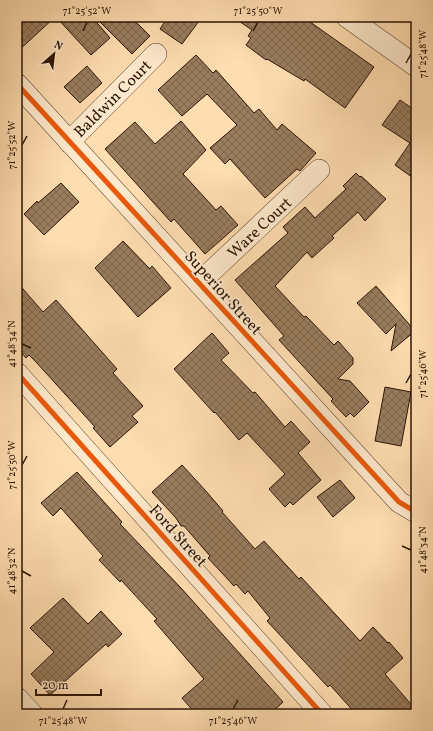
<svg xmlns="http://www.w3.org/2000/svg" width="433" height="731" font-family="Vollkorn,serif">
<defs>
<pattern id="building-cross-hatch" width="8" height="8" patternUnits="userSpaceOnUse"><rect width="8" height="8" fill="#997d5e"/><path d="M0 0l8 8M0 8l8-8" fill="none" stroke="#7d654c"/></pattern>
</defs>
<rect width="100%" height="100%" fill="#feddb0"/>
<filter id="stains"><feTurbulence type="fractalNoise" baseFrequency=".005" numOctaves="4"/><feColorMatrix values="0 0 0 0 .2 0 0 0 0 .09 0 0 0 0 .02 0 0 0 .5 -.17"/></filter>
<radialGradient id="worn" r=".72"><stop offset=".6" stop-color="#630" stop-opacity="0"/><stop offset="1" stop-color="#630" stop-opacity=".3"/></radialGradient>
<g fill="url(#building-cross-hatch)" stroke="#2b1405">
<polygon points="17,17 55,17 17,52"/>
<polygon points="56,17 92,17 110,38 91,55"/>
<polygon points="95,17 131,17 150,36 132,54"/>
<polygon points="168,17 202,17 182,44 160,29"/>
<polygon points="233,17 303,17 374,67 345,108 305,79 304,81 267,59 266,60 246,45 251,38 248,36 252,30"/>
<polygon points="196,55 213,73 216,70 254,113 259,109 277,130 282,124 316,153 300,171 297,169 265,198 230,159 225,164 210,148 237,125 207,94 182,116 158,90"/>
<polygon points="87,66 102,83 80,103 64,87"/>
<polygon points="400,100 416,111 416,180 395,165 410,143 382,125"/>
<polygon points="181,121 206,150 183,174 216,210 221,206 238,225 205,254 174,219 171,222 105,149 135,122 155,144"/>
<polygon points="356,173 360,177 361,176 386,199 365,221 358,212 332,236 334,238 312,258 307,252 275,286 304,317 306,316 334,345 338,341 353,358 353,364 338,379 350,381 369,402 354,417 350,413 346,417 331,401 333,399 279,340 284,336 235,280 288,233 283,227 305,207 315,218 346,189 343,186"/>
<polygon points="61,183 79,202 44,235 24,214 37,201 38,203"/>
<polygon points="123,241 150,269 152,266 171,288 138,317 95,268"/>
<polygon points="17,282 43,312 56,300 117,369 113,373 143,406 132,416 138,422 110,447 93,428 95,427 36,362 29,355 26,358 17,347"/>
<polygon points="376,286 415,331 391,351 396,324 386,334 357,303"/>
<polygon points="212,333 229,353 221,360 253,393 255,392 285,427 291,421 310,442 298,453 321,480 293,505 290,502 285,507 269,489 285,474 247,433 239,440 215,412 214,413 174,369"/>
<polygon points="385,387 411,392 401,446 375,441"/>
<polygon points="182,465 205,490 223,511 222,512 255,549 264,541 299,579 301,577 360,641 373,627 388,643 389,642 403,658 385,674 416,710 416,714 356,714 330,685 328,687 267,621 270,618 248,591 245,594 236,584 234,586 208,558 210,556 184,526 181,526 176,518 152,492"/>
<polygon points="77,472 122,522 120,524 181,588 283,702 270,714 196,714 182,698 204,679 154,621 157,619 121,580 120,582 99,560 103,556 61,508 53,516 41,503"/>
<polygon points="340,480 355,498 333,517 317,497"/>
<polygon points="63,598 88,624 101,611 122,634 108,647 106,644 50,695 31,674 54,652 30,628"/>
</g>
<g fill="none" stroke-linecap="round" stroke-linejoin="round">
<g stroke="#604630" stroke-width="22">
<g id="minor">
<polyline points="347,17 416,66"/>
<polyline points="17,84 399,502 416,512"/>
<polyline points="69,142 156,54"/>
<polyline points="199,283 319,170"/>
<polyline points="17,373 322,714"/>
<polyline points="17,698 32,714"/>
</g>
</g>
<use href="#minor" stroke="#fee9cc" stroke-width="21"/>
<g stroke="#fee9cc" stroke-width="8">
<g id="cycleway">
<polyline points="17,84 399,502 416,512"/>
<polyline points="17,373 322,714"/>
</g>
</g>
<use href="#cycleway" stroke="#e8590c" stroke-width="5"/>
</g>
<path fill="none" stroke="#2b1405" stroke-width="1.5" d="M83,31L87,22M253,31L258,22M406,63L411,54M22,145L27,136M22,344L31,348M406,383L411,374M22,465L27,456M402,546L411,550M22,571L31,576M63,709L67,700M233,709L238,700"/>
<g text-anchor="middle" stroke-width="3.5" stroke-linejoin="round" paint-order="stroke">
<g font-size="16" fill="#2b1405" stroke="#fee9cc">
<text transform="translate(112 98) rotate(-45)" y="6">Baldwin Court</text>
<text transform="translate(259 227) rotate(-43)" y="6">Ware Court</text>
<text transform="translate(224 292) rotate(48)" y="6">Superior Street</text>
<text transform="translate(179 535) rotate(48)" y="6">Ford Street</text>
</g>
</g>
<rect width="433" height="731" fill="none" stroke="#feddb0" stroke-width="44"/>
<g transform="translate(54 54) rotate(28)" stroke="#fee9cc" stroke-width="3" paint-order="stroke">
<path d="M0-3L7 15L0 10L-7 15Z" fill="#2b1405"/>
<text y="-6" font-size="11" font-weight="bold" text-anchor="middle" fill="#2b1405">N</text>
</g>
<path d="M36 689v6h65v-6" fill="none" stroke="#2b1405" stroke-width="2"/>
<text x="42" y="689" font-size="12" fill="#2b1405" stroke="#fee9cc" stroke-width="3" paint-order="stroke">20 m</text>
<rect x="22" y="22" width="389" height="687" fill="none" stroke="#2b1405" stroke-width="1.5"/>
<g font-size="10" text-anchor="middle" fill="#2b1405">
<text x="87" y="14">71°25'52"W</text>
<text x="258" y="14">71°25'50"W</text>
<text transform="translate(422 54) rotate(-90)" y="4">71°25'48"W</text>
<text transform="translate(11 145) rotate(-90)" y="4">71°25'52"W</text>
<text transform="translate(11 344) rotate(-90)" y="4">41°48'34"N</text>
<text transform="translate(422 374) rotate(-90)" y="4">71°25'46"W</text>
<text transform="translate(11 465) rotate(-90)" y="4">71°25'50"W</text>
<text transform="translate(422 550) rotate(-90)" y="4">41°48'34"N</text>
<text transform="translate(11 571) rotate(-90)" y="4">41°48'32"N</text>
<text x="63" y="724">71°25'48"W</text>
<text x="233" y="724">71°25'46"W</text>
</g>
<rect width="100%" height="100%" filter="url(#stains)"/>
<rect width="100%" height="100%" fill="url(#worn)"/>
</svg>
